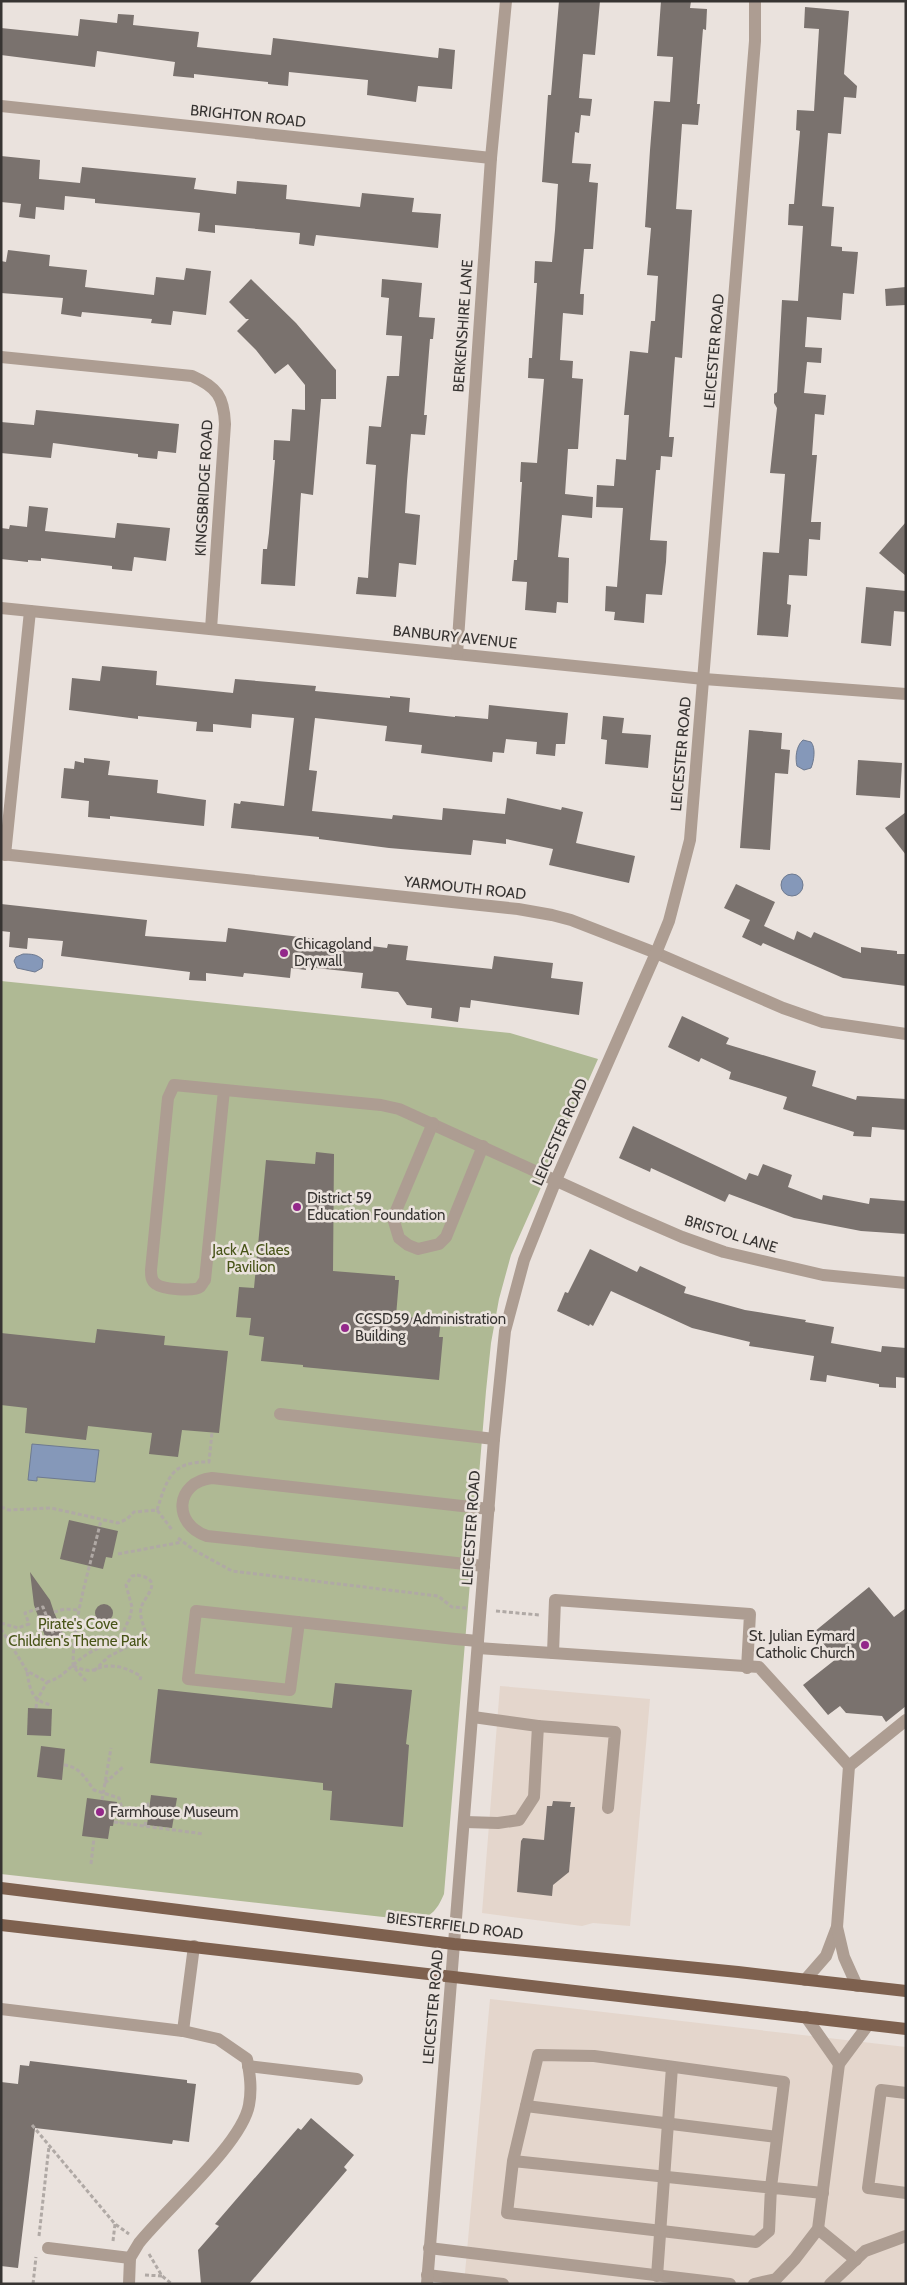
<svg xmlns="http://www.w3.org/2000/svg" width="907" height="2285" font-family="Cabin,sans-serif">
<rect width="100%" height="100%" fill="#eae2dd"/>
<g fill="#e4d6cc">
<polygon points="500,1686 650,1699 630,1926 593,1923 582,1926 482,1913"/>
<polygon points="490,1999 906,2047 906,2284 464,2284"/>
</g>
<path fill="#afb994" d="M1,981L510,1033L598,1059L511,1255L499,1299L491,1343L486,1391L444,1894C436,1912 431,1918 410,1920L1,1874Z"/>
<g fill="#8598b9" stroke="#6e7a90">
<path d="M803,740L811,742C816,748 814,761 811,768L804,770L797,766C795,758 796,746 803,740Z"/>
<circle cx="792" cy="885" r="11"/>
<path d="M23,954C31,954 37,954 43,960L42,968L35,972L17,968L14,961L16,957Z"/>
<polygon points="32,1444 99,1450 95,1482 37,1477 37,1481 28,1480"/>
</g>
<g fill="#7a726e">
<polygon points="559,1 600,1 595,55 583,54 579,98 592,99 590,116 581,115 579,133 575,132 572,163 591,164 589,182 598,183 593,249 584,249 580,294 584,294 583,315 563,313 560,360 573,361 572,378 583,379 578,449 568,449 565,494 593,497 592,518 562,515 558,557 569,558 568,603 557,602 556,613 525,610 527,582 512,581 514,560 517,560 522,482 520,482 521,462 537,463 544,379 528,378 529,358 532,358 537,283 534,283 535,261 552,262 555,230 558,184 542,182 548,95 551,95"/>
<polygon points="661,1 691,1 690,8 707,9 706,30 703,29 697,104 700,104 698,125 682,124 676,209 692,210 682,358 675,357 669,437 674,437 672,457 661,456 660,470 656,470 650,540 667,541 666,562 662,595 646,594 644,623 614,620 615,612 605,611 606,586 617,587 623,508 596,507 597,485 614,486 616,459 626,460 629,415 624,415 630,351 648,353 651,321 655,321 658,276 647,275 651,228 645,227 650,150 654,101 670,102 673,57 657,56"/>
<polygon points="805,7 849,11 844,74 857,86 856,98 844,97 841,134 828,133 822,206 834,207 831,246 842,247 842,251 858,252 854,294 843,293 841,320 807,317 805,347 822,348 821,363 807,362 804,393 826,395 824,415 815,414 812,455 817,455 811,522 821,522 820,540 809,539 807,576 789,575 787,604 791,605 788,637 757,635 763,552 779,553 785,474 770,473 777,408 774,403 774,394 777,392 782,300 798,301 803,226 788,225 789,204 794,204 800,131 796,130 797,110 814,111 819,29 804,28"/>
<polygon points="118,14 134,15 133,25 199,32 197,47 271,55 273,38 438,58 439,48 455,50 452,89 418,86 416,102 367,95 368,80 289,72 288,86 268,84 268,82 194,74 194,78 173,76 175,62 97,51 95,67 1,55 1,28 78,36 80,19 117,23"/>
<polygon points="1,156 40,160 39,179 80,183 82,167 196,178 194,189 236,194 237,181 287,185 286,199 360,207 362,193 414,198 412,212 441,214 438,248 316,235 314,246 299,244 300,233 215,225 215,233 198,231 200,213 95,203 95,199 65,196 64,210 36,207 35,219 19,217 21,204 1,202"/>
<polygon points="8,250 50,255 49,266 87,270 85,287 154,295 156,277 184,280 186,268 211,271 206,315 173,311 171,325 151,323 152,319 82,312 81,317 61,314 63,298 1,293 1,261 6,262"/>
<polygon points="251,279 296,323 336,370 336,399 321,399 313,495 301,493 295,586 261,584 263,549 267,549 269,533 275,460 273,460 274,440 290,441 292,409 305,410 305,385 288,364 275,374 256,350 237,331 249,319 246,319 229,302"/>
<polygon points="382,279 422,283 419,317 435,318 433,339 430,339 424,415 427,415 425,435 411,434 407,481 405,513 420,515 416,565 399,563 396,597 356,594 358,577 368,578 370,548 376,465 366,464 369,426 381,427 387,376 399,376 402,336 386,335 389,298 381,297"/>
<polygon points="906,287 906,305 886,306 885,289"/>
<polygon points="36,410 179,424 176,453 158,451 157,459 138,457 138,454 53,443 51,458 1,453 1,422 34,425"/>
<polygon points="29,506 48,508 45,531 115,538 117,523 170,528 166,561 134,557 132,571 112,569 112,566 41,558 41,561 28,560 28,562 1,559 1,528 9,529 10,525 27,527"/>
<polygon points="906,522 906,576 879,553"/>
<polygon points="866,587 906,591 906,612 894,611 891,646 861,643"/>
<polygon points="102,666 157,671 156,685 233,693 235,679 316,686 315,691 390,698 390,696 410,698 409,712 455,717 455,716 488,719 489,705 568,713 565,744 556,744 555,756 536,754 537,742 506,739 504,753 493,752 492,762 421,753 422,745 385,741 387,726 315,718 309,770 317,771 312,811 392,819 393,815 442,820 443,808 505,814 507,798 561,810 562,807 583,812 576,843 635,856 629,883 549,865 553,849 506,839 506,844 473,840 471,855 389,848 319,839 319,837 231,828 234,803 240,804 241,801 284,806 294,718 252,714 251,728 213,724 213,732 196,731 197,722 138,716 138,719 69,710 72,678 100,681"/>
<polygon points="603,716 624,718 622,733 651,735 648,768 605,764 607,740 601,739"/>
<polygon points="749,730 782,733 781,749 790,750 788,774 775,773 770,850 740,848"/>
<polygon points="84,758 110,761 108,775 158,780 157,793 206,800 204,826 110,816 110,819 88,817 89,801 61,798 64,768 74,769 75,761 84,763"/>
<polygon points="858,760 902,763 900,798 856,795"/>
<polygon points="906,812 906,855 885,828"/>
<polygon points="736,884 775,902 764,926 794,940 797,931 811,938 814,932 861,953 861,947 897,951 897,954 906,954 906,986 843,978 763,943 761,946 742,937 750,920 724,908"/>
<polygon points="1,904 147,920 145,936 226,942 228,928 387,948 388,944 408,946 406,960 492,969 494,956 553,963 551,978 583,982 579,1015 471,1000 470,1008 460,1007 458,1022 431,1018 432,1008 407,1005 398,992 361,988 363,973 306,967 306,970 291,968 290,978 244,973 243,977 206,973 206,981 189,980 190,972 61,956 63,941 28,938 27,949 9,947 10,932 1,931"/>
<polygon points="682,1016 729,1038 726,1044 816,1071 812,1086 856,1100 857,1096 906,1099 906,1130 872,1127 871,1137 853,1136 854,1132 783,1109 787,1097 729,1079 731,1072 701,1058 699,1062 668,1047"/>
<polygon points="633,1126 746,1180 749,1173 758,1176 763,1164 792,1175 788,1187 822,1200 823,1195 869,1204 870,1198 906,1201 906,1234 861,1231 794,1218 729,1194 725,1202 651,1168 650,1172 619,1158"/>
<polygon points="316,1152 334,1154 333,1271 395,1276 395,1280 399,1280 396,1316 441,1320 439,1337 443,1337 439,1380 303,1367 303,1365 261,1361 264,1337 249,1335 251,1318 236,1317 239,1287 254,1288 266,1160 315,1164"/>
<polygon points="590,1249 637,1272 640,1266 686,1287 684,1293 745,1310 806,1320 805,1322 834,1327 831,1343 881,1352 882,1346 906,1348 906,1378 896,1377 896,1388 879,1387 879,1384 827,1375 826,1382 810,1380 814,1356 749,1346 750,1342 692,1328 611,1291 593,1326 590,1324 589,1326 557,1311 565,1292 568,1293"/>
<polygon points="97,1329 165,1336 164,1345 228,1351 219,1433 182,1430 178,1457 149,1454 152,1433 88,1426 86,1440 25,1433 27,1408 1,1405 1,1333 95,1343"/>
<polygon points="69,1520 118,1531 112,1558 106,1557 103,1569 60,1559"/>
<polygon points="30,1572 50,1600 54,1612 64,1636 61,1648 52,1644 46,1639 34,1605"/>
<polygon points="869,1587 894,1617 906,1608 906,1706 886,1722 882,1716 846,1713 840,1706 828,1715 803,1685 836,1659 814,1632"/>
<circle cx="104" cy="1613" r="9"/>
<polygon points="335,1683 412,1690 406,1744 409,1745 403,1827 330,1820 332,1791 323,1790 323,1783 150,1763 158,1689 332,1708"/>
<polygon points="28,1708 52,1709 51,1736 27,1735"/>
<polygon points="41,1746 65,1749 62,1780 37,1777"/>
<polygon points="151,1795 177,1798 172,1828 147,1825"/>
<polygon points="87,1798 117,1802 113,1826 110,1826 108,1839 82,1836"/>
<polygon points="553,1801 571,1802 570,1807 575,1807 569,1872 553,1885 552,1896 517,1892 521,1841 523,1838 544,1840 547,1806 552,1806"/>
<polygon points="30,2061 187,2080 187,2083 196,2084 189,2142 173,2140 172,2144 35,2128 18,2268 1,2266 1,2082 18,2084 20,2065 29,2066"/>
<polygon points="311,2118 354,2155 344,2167 347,2170 249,2284 201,2284 198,2250 219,2226 215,2224 298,2128 301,2130"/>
</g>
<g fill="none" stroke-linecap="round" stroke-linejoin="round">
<g stroke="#b0a9a5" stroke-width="3" stroke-dasharray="4 2.5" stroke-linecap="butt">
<polyline points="1,1507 9,1510 51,1508 118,1523 127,1519 134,1512 157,1510 173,1531"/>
<path d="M157,1510C167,1479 171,1461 209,1462L212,1432"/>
<polyline points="178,1538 194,1550 232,1571 438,1596 452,1607 467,1608"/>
<polyline points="118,1554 182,1542"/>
<path d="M137,1575C166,1580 144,1596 141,1608C139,1618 145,1626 146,1636L141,1645L128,1647L120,1639L130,1617L132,1607L126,1585L132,1576Z"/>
<polyline points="496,1611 539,1615"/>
<polyline points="54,1612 65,1609 78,1610"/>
<polyline points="1,1623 18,1628 29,1624 25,1613 43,1607 54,1636"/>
<path d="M1,1629L27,1671L47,1682C63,1678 70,1666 83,1657C94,1649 108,1644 120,1639"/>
<path d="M73,1666C97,1676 93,1666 111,1666C122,1666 131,1671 141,1676L140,1680"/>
<polyline points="94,1671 108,1657 127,1647"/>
<path d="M27,1672C30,1690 32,1702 52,1705"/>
<path d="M86,1681L73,1666C73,1616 90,1568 101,1520"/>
<polyline points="36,1708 37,1700 47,1682"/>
<path d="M64,1765C80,1767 85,1778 94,1790L119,1798L122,1808L120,1823"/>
<polyline points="105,1783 123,1767"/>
<polyline points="102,1800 111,1748"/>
<polyline points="114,1822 204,1834"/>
<polyline points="145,1826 148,1804 150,1804"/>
<polyline points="91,1864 94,1838"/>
<polyline points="32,2125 115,2224 129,2234"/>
<polyline points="39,2236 49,2146"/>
<polyline points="113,2241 115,2224"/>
<polyline points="149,2254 162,2276 172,2284"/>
<polyline points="145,2275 162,2276"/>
<polyline points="33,2284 36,2257"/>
</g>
<g stroke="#ad9d92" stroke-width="12">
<polyline points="1,106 491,158"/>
<path d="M1,357L192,376C217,387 224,397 225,424L211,629"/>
<polyline points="1,608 704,679 906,694"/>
<polyline points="457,654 491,158 506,1"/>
<polyline points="1,854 518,909 552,915 571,920 656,953 783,1008 823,1022 906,1034"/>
<polyline points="5,855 30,611"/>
<path d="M224,1090L205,1280C203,1282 202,1285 200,1287C194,1292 162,1289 156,1284C151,1281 151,1275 151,1270L168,1098L174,1085L381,1105L399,1109L629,1214L682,1237L724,1252L823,1275L906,1283"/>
<polyline points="433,1123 393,1218 399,1238 408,1245 418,1249 439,1244 446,1237 483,1146"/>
<polyline points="280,1414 494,1439"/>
<path d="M484,1566L207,1536C172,1524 175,1482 212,1478L489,1509"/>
<polyline points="299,1622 290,1690 188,1679 196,1611 455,1639 478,1641"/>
<polyline points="478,1648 759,1667 849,1766 837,1927 826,1956 805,1980"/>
<polyline points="553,1653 555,1600 750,1614 747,1668"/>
<polyline points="538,1726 615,1732 608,1808"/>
<polyline points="849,1766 906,1720"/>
<polyline points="465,1822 498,1823 519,1820 534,1797 538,1726 473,1717"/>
<polyline points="837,1927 844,1957 857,1986"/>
<path d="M1,2009L183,2031L218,2039L247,2059C250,2075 252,2089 249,2105C242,2144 166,2209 139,2243L130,2258L129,2284"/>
<polyline points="806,2017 839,2064"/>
<polyline points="183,2031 194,1946"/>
<polyline points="248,2066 357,2079"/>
<polyline points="906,2093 881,2090 868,2188 906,2193"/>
<polyline points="526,2106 777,2137"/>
<path d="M513,2161L507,2213L756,2242L769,2231L771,2187L784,2082L594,2056L538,2055L513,2161C617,2171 720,2183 823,2193"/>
<polyline points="818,2229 856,2260"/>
<polyline points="48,2248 130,2258"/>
<polyline points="429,2248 730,2284"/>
<polyline points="427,2275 503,2284"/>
<polyline points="657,2276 672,2067"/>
<polyline points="427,2284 494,1439 505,1331 524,1260 556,1180 656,953 669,921 690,840 755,41 755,1"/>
<polyline points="754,2284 776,2279 795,2259 818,2229 839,2064 868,2025"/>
<polyline points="830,2284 865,2251 906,2236"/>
</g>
<g stroke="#7e614f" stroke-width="12">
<polyline points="1,1888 454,1944 738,1972 906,1991"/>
<polyline points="1,1925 906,2029"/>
</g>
</g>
<g fill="#93288a" stroke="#eae2dd" stroke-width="2">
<circle cx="284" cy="953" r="5"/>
<circle cx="297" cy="1207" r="5"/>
<circle cx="345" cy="1328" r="5"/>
<circle cx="865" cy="1645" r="5"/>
<circle cx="100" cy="1812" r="5"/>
</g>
<g text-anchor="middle" stroke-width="5" stroke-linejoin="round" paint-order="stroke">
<g font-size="15" fill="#373432" stroke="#eae2dd">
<text transform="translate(248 116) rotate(6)" y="5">BRIGHTON ROAD</text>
<text transform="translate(463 326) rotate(-86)" y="5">BERKENSHIRE LANE</text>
<text transform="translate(714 351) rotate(-85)" y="5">LEICESTER ROAD</text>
<text transform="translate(204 488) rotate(-87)" y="5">KINGSBRIDGE ROAD</text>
<text transform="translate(455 637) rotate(6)" y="5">BANBURY AVENUE</text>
<text transform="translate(681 754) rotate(-85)" y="5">LEICESTER ROAD</text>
<text transform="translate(465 888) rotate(6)" y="5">YARMOUTH ROAD</text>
<text transform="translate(560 1132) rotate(-66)" y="5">LEICESTER ROAD</text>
<text transform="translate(731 1234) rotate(17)" y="5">BRISTOL LANE</text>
<text transform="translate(471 1528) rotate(-86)" y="5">LEICESTER ROAD</text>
<text transform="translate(455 1926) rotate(7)" y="5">BIESTERFIELD ROAD</text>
<text transform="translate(433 2007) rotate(-85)" y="5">LEICESTER ROAD</text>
</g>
<g font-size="15" fill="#373432" stroke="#eae2dd" text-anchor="start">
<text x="294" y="949">Chicagoland<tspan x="294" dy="17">Drywall</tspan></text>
<text x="307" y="1203">District 59<tspan x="307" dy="17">Education Foundation</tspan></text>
<text x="355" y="1324">CCSD59 Administration<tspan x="355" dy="17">Building</tspan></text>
<text x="855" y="1641" text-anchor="end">St. Julian Eymard<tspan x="855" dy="17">Catholic Church</tspan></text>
<text x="110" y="1817">Farmhouse Museum</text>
</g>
<g font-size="15" fill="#485418" stroke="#eae2dd">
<text x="251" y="1255">Jack A. Claes<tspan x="251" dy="17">Pavilion</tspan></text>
<text x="78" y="1629">Pirate's Cove<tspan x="78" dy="17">Children's Theme Park</tspan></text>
</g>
</g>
<rect width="907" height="2285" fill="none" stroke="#373432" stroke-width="5"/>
</svg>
